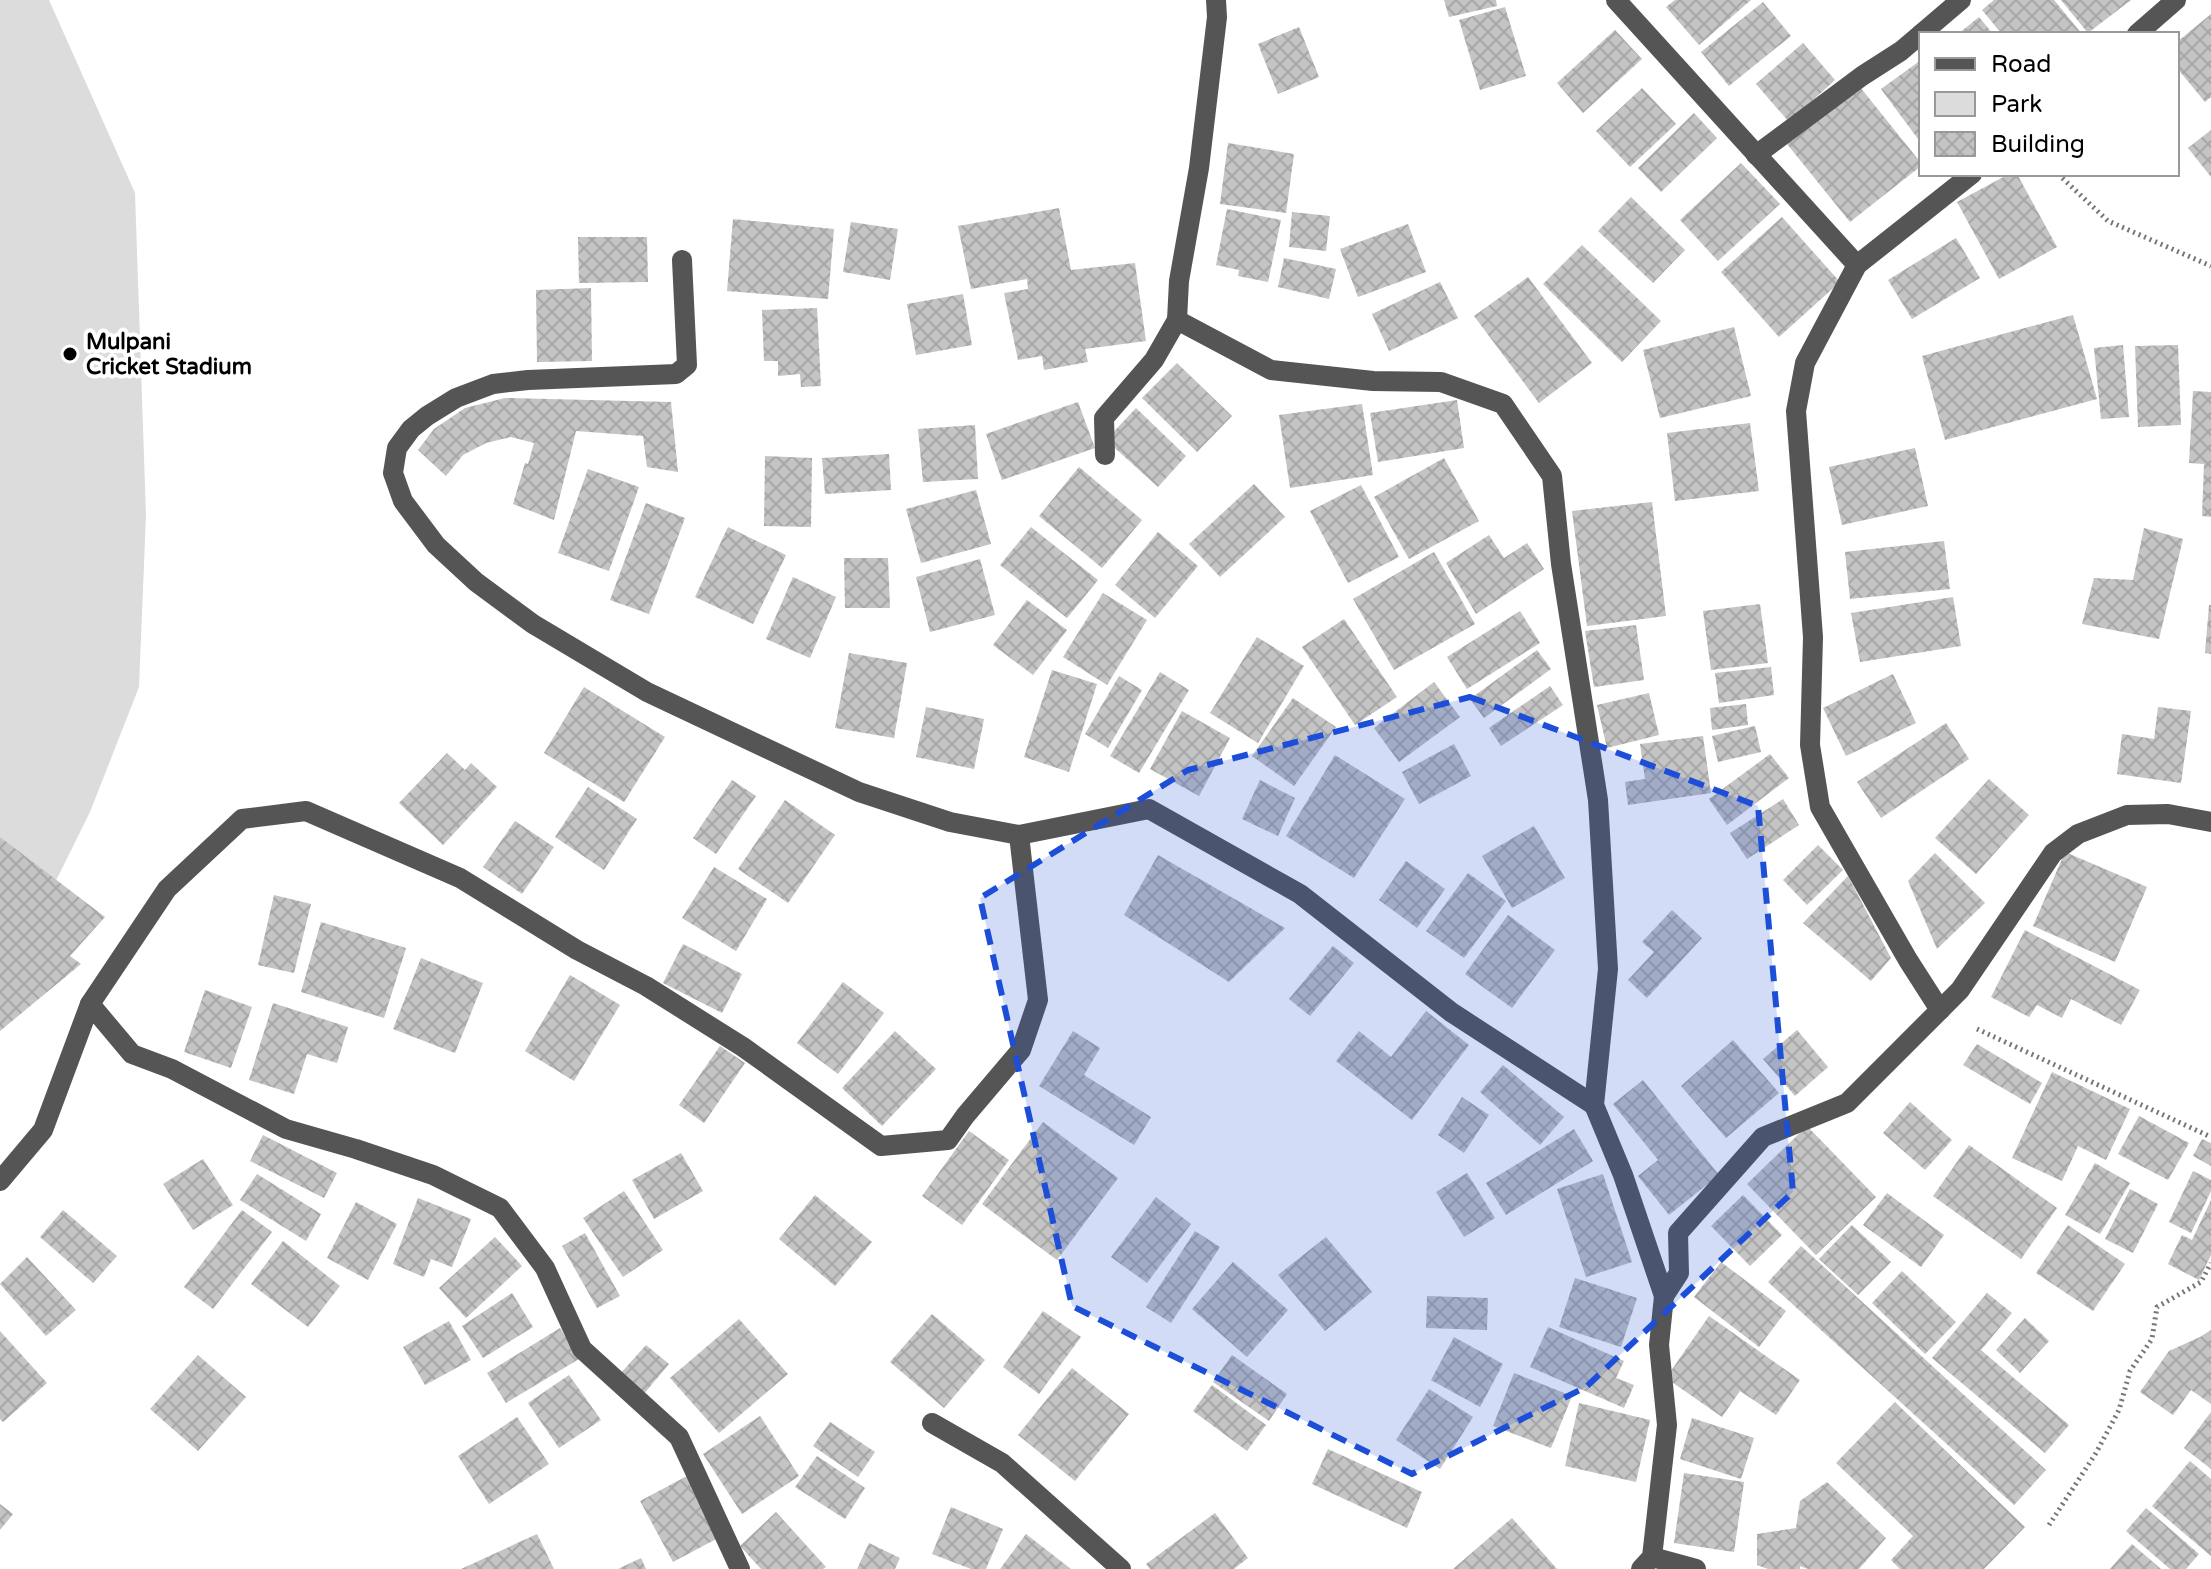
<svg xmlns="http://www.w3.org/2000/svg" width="2211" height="1569" font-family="'Varela Round',sans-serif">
<defs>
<pattern id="building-cross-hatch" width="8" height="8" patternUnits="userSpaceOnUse" patternTransform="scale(2)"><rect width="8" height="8" fill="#c4c4c4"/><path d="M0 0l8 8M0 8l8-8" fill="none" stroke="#a7a7a7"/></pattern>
</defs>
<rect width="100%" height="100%" fill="#fff"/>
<polygon fill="#dcdcdc" points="0,0 49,0 135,193 146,515 139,687 90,812 39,915 0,961"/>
<g fill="url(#building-cross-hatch)">
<polygon points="1444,0 1496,0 1497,6 1449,17"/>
<polygon points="1675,0 1751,0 1699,45 1666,7"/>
<polygon points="1994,0 2054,0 2082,34 2002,34 1982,10"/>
<polygon points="2061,0 2131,0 2088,33"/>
<polygon points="1763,2 1791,36 1729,86 1701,52"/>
<polygon points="1505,7 1526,76 1480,90 1459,20"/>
<polygon points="2211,14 2211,97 2205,102 2177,68 2177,42"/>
<polygon points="1979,17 1993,34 1958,34"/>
<polygon points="1299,27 1319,77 1278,94 1258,44"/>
<polygon points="1615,30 1642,59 1583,113 1557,83"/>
<polygon points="1803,43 1835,80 1789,122 1756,84"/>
<polygon points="1921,60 1921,143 1881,89"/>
<polygon points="1860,87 1921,163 1921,166 1850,222 1787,144"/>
<polygon points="1642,88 1676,124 1630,167 1596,131"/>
<polygon points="1694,113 1717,138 1661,192 1638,168"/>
<polygon points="2211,130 2211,177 2188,148"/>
<polygon points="1228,143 1294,154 1286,213 1220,204"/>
<polygon points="1741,163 1780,204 1718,261 1680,220"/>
<polygon points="2009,174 2017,174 2057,247 1999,279 1957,202"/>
<polygon points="1631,197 1685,250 1653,283 1598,231"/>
<polygon points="1059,208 1071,270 1135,263 1146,341 1085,349 1088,362 1044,370 1042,356 1018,360 1004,293 1028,289 1027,279 971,289 958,226"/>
<polygon points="1227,209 1281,220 1268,282 1238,276 1239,270 1216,265"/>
<polygon points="1292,212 1330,216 1326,251 1289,247"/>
<polygon points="1782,217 1840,282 1779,337 1721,272"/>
<polygon points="733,219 834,229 828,299 727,291"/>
<polygon points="851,222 898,229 890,280 843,272"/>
<polygon points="1408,224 1426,272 1358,297 1340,249"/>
<polygon points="578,237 647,237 648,282 579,283"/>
<polygon points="1956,238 1980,278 1912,319 1888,280"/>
<polygon points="1582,245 1661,321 1622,362 1543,284"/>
<polygon points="1284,258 1336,269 1329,299 1278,287"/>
<polygon points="1528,277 1592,363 1539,403 1474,316"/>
<polygon points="1440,282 1458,318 1389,351 1372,314"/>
<polygon points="591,288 592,361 537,362 536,290"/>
<polygon points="963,294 972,345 916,355 907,304"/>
<polygon points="817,308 821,386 801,387 800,374 778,376 778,361 764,361 762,310"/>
<polygon points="2073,315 2097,399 1945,440 1922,356"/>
<polygon points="1734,327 1751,396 1660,418 1643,350"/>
<polygon points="2123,345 2129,417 2101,419 2094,348"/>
<polygon points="2178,345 2181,425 2138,427 2135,346"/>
<polygon points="1177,363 1232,416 1197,452 1142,398"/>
<polygon points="2193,391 2211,392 2211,517 2202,516 2204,464 2189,463"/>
<polygon points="505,398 671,402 678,472 647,467 643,436 576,431 554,520 513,504 525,463 528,464 534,443 511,437 486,443 463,455 446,476 418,450 434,429 465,408"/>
<polygon points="1457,400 1464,448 1378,462 1370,413"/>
<polygon points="1078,402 1095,448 1002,480 986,434"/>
<polygon points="1362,404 1373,475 1290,488 1279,415"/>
<polygon points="1136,408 1186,456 1158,487 1106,440"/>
<polygon points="1750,423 1759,491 1675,501 1667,433"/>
<polygon points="975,425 978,479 923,482 918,429"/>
<polygon points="1915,448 1928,506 1842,525 1829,467"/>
<polygon points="889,454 891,490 825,494 822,458"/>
<polygon points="765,456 812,458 811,527 764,526"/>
<polygon points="1444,458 1479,521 1409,559 1374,497"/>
<polygon points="1079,467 1142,520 1102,568 1039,516"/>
<polygon points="588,469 639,487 609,571 558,553"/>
<polygon points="1254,484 1285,517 1220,577 1189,544"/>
<polygon points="1361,485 1399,557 1348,583 1310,511"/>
<polygon points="976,490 991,544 921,563 906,509"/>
<polygon points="1652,502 1666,616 1587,626 1572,511"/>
<polygon points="646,503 685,518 649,614 610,600"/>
<polygon points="728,527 786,555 753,624 695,597"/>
<polygon points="1031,527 1098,580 1067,618 1000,565"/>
<polygon points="2144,528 2183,539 2159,639 2082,624 2094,578 2133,580"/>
<polygon points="1158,532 1198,566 1155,618 1115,585"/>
<polygon points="1489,535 1504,558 1527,543 1544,569 1476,614 1446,563"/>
<polygon points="1944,541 1950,589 1850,599 1845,552"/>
<polygon points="1434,552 1475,624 1394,670 1353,599"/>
<polygon points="844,558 888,558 890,608 845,608"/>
<polygon points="980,559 995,615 930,632 916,577"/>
<polygon points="793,577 836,597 810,658 766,639"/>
<polygon points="1103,593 1147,620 1107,685 1063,657"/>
<polygon points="1953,597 1961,646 1860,662 1851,613"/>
<polygon points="1027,600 1067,630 1033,675 993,645"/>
<polygon points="1760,604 1768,663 1711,670 1703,611"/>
<polygon points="2209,605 2211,605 2211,654 2205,653"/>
<polygon points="1520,611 1540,643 1467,689 1447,657"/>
<polygon points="1344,619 1397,697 1355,725 1302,647"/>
<polygon points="1636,625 1644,680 1594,687 1585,631"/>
<polygon points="1257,637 1304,666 1258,743 1210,713"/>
<polygon points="1537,650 1551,669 1484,718 1470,699"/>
<polygon points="849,653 907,663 894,738 835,728"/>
<polygon points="1771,667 1774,695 1719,703 1715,673"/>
<polygon points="1052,670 1097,684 1069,772 1024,757"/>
<polygon points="1160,672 1189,690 1139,773 1110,756"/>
<polygon points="1893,674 1916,723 1846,756 1823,708"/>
<polygon points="1119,676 1142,690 1108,748 1085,734"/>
<polygon points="1434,682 1460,717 1399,762 1374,728"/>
<polygon points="1550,686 1563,705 1501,746 1489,728"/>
<polygon points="584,687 665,737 624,802 544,753"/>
<polygon points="1649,693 1659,735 1607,748 1597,705"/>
<polygon points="1293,698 1336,727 1294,786 1252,756"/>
<polygon points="1746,704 1748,725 1712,730 1710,708"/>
<polygon points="926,707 984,719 974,769 916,757"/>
<polygon points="2158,707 2191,711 2181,783 2117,774 2122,734 2154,739"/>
<polygon points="1182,711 1230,738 1199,796 1150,769"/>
<polygon points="1946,723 1969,759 1881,818 1857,782"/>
<polygon points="1755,726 1761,752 1718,762 1712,736"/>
<polygon points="1703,736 1711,793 1628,805 1625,782 1645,779 1640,744"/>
<polygon points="1454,744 1471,776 1419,804 1402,772"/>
<polygon points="447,753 465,770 471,763 497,787 443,845 399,803"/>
<polygon points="1770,754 1789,778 1727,825 1709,799"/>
<polygon points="1335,755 1405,799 1354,878 1286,836"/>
<polygon points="1989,779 2029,815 1976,874 1935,838"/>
<polygon points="732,780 756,796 716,854 693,838"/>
<polygon points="1260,780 1295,798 1278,836 1242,819"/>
<polygon points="588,787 637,819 604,870 555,837"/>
<polygon points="1783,799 1799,825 1747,859 1730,833"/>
<polygon points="785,800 835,835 788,903 738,869"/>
<polygon points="515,821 554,847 522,894 483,867"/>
<polygon points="1534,826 1565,878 1512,908 1482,856"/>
<polygon points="0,837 105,917 70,956 81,964 0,1031"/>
<polygon points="1818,845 1843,870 1807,905 1783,880"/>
<polygon points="2065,852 2147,887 2115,962 2033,926"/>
<polygon points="1935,853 1985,903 1937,949 1908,881"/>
<polygon points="1158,855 1285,928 1229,982 1124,915"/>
<polygon points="1406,861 1445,889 1417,928 1379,900"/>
<polygon points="714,867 767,899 736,951 682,918"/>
<polygon points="1468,873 1506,901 1464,958 1426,931"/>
<polygon points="1848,876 1891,958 1871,981 1803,923"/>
<polygon points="274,895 311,904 294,973 258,965"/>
<polygon points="1672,910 1702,938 1647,998 1628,980 1654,952 1642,942"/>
<polygon points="1508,915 1555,950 1512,1008 1465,974"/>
<polygon points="321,922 406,948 384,1018 301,992"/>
<polygon points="2025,930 2140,990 2121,1025 2071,999 2062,1018 2037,1005 2029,1017 1991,997"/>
<polygon points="683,944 742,974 722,1013 663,983"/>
<polygon points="1333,946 1354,963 1310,1016 1289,999"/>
<polygon points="421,958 483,983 455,1053 393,1029"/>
<polygon points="570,975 620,1005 574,1081 525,1051"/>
<polygon points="843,982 884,1013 838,1074 797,1043"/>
<polygon points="205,990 252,1007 231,1068 184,1052"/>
<polygon points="273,1003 348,1027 337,1063 307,1054 294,1094 249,1080"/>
<polygon points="1426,1011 1469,1045 1412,1120 1336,1061 1359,1031 1391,1057"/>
<polygon points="1797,1030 1828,1067 1795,1096 1763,1059"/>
<polygon points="895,1031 936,1069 882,1126 842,1088"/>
<polygon points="1073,1031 1100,1048 1084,1075 1151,1117 1134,1145 1039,1086"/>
<polygon points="1733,1040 1779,1093 1726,1138 1681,1086"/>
<polygon points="1977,1044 2042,1083 2030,1104 1963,1065"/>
<polygon points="720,1046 745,1063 704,1123 679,1105"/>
<polygon points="1503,1065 1564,1117 1540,1145 1480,1092"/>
<polygon points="2052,1072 2130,1109 2106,1160 2078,1146 2062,1181 2012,1158"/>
<polygon points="1643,1080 1719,1175 1669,1215 1638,1176 1658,1160 1613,1104"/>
<polygon points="1462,1097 1489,1115 1464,1153 1438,1135"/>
<polygon points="1910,1102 1952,1140 1925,1170 1883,1133"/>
<polygon points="2139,1116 2189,1143 2168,1180 2118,1154"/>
<polygon points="1043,1122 1118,1178 1057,1260 982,1204"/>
<polygon points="1807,1126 1876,1197 1816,1255 1747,1184"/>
<polygon points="1574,1129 1593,1161 1506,1215 1486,1183"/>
<polygon points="969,1131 1009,1160 962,1225 922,1196"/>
<polygon points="263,1135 337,1173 324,1198 250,1161"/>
<polygon points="2202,1139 2211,1143 2211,1166 2193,1156"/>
<polygon points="1969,1145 2057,1208 2021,1259 1933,1196"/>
<polygon points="681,1153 703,1191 654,1219 632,1180"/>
<polygon points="203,1159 233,1205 193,1230 163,1184"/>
<polygon points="2095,1163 2130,1183 2100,1234 2065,1215"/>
<polygon points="2193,1171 2211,1180 2211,1191 2191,1233 2169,1222"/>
<polygon points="1467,1173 1495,1218 1464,1237 1436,1192"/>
<polygon points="257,1174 321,1214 306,1241 240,1200"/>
<polygon points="1603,1174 1632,1262 1586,1277 1557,1189"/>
<polygon points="2130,1189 2158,1204 2133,1253 2105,1239"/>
<polygon points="624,1191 663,1250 623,1277 583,1218"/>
<polygon points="1887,1193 1944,1235 1921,1267 1863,1225"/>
<polygon points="815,1195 872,1242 835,1286 779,1239"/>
<polygon points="1743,1195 1782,1235 1750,1266 1711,1226"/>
<polygon points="1156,1197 1191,1224 1147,1283 1111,1257"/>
<polygon points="418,1198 471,1219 452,1267 431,1259 424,1277 393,1264"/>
<polygon points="2211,1200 2211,1255 2199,1280 2168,1264 2182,1235 2192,1240"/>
<polygon points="356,1202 397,1224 368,1280 327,1258"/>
<polygon points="63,1210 117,1256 93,1283 40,1237"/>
<polygon points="242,1210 272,1232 213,1309 184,1287"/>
<polygon points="1852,1225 1891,1262 1858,1295 1819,1259"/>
<polygon points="2068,1225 2125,1264 2093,1311 2036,1273"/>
<polygon points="1195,1231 1220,1247 1171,1323 1146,1307"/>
<polygon points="585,1233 620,1296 597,1308 562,1246"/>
<polygon points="495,1237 522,1266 466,1318 439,1288"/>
<polygon points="1326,1237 1372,1292 1325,1331 1278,1275"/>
<polygon points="283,1241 340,1286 308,1327 251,1284"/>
<polygon points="1801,1246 2046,1470 2014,1505 1768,1282"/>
<polygon points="27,1257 76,1310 46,1336 0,1284"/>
<polygon points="1233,1262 1288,1310 1247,1357 1192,1309"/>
<polygon points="1721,1262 1786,1311 1759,1347 1694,1297"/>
<polygon points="1902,1271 1956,1322 1925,1354 1872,1303"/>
<polygon points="1575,1278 1637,1298 1621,1347 1559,1327"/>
<polygon points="512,1293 533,1327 483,1358 462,1326"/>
<polygon points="1987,1293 2012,1313 1981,1350 2069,1425 2045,1453 1932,1358"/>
<polygon points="1427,1296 1488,1298 1487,1330 1426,1328"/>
<polygon points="1043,1311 1081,1337 1039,1394 1003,1367"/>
<polygon points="932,1314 985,1360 944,1408 890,1362"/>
<polygon points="1709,1316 1800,1380 1776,1415 1740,1391 1722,1417 1666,1378"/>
<polygon points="2025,1318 2049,1341 2020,1373 1996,1350"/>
<polygon points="739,1319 788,1374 719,1433 670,1378"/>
<polygon points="449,1321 471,1360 425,1385 403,1347"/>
<polygon points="1548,1327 1624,1361 1616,1378 1634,1385 1624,1408 1530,1367"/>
<polygon points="560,1328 579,1359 506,1403 487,1373"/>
<polygon points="2211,1330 2211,1404 2191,1390 2173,1415 2140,1392 2169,1351 2200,1337"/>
<polygon points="0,1331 47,1383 3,1422 0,1419"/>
<polygon points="1454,1337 1503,1364 1480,1407 1431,1380"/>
<polygon points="646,1345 669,1364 643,1395 620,1374"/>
<polygon points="198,1355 246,1397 198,1451 150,1409"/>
<polygon points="1232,1355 1287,1394 1269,1421 1213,1382"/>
<polygon points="1072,1368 1129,1414 1075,1481 1018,1435"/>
<polygon points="1514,1373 1572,1396 1551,1448 1493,1426"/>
<polygon points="569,1375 601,1420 559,1448 528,1403"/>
<polygon points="1212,1385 1266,1425 1247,1451 1193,1411"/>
<polygon points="1429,1389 1473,1417 1440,1469 1396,1440"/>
<polygon points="1895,1402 2025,1527 1984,1569 1900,1569 1891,1560 1913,1536 1836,1463"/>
<polygon points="1579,1403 1650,1420 1636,1482 1565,1466"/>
<polygon points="2211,1412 2211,1469 2184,1448"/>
<polygon points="760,1416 799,1476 742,1514 703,1454"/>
<polygon points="517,1417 549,1464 489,1504 458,1456"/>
<polygon points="1692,1418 1754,1438 1741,1479 1680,1459"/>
<polygon points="830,1422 875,1452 858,1477 813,1446"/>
<polygon points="1328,1449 1422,1492 1407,1528 1312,1484"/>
<polygon points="817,1456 865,1488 845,1519 795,1487"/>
<polygon points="2190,1461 2211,1479 2211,1556 2152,1506"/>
<polygon points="1684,1473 1744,1482 1734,1552 1674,1543"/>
<polygon points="687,1476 720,1537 673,1562 640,1501"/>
<polygon points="1827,1482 1886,1538 1859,1569 1808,1569 1800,1566 1800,1569 1768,1569 1757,1565 1757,1534 1796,1528 1800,1501"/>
<polygon points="0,1504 13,1514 0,1530"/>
<polygon points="951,1507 1003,1529 986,1569 971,1569 932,1554"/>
<polygon points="2146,1508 2199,1554 2186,1569 2170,1569 2126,1531"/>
<polygon points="776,1512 826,1567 823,1569 761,1569 740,1546"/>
<polygon points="1215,1513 1248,1558 1234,1569 1150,1569 1146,1564"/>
<polygon points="1512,1518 1557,1569 1453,1569"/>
<polygon points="537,1534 554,1569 461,1569"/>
<polygon points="1026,1534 1071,1569 1000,1569"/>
<polygon points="869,1543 900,1558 895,1569 857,1569"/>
<polygon points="2132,1544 2161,1569 2110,1569"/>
<polygon points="641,1558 646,1569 618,1569"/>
</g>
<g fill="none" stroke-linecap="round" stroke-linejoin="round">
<g stroke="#777" stroke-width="5" stroke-dasharray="2 4" stroke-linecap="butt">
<polyline points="2058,174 2108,221 2211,266"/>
<polyline points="1977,1029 2211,1137"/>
<polyline points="2049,1525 2096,1453 2119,1410 2130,1371 2152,1339 2157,1307 2201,1282 2211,1263"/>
</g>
<g stroke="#555" stroke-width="20">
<polyline points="1216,0 1217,17 1199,168 1179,281 1177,320 1271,370 1373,381 1441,382 1503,404 1552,476 1561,564 1598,800 1608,969 1594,1105 1623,1175 1664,1296"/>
<polyline points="1616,0 1857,265"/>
<polyline points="1921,34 1961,0"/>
<polyline points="2137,34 2176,0"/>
<polyline points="1756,155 1862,76 1901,51 1921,34"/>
<polyline points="682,260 687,365 676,374 528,380 493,384 456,398 427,416 411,429 397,448 393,473 403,501 436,545 476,582 533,624 647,692 859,792 950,822 1019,835 1149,809 1300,894 1451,1012 1594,1105"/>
<polyline points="1105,455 1104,418 1154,360 1177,320"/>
<polyline points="90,1004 167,889 242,819 306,811 460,878 577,950 646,986 743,1047 881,1146 948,1140 965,1116 1021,1050 1038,1000 1019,835"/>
<polyline points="1940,1010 1908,960 1820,807 1810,745 1813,637 1796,411 1805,363 1857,265 1972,174"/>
<polyline points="0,1181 43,1130 90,1004 132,1054 172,1069 286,1129 356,1149 433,1175 500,1208 545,1268 582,1349 679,1437 740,1569"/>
<polyline points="932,1423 1002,1463 1121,1569"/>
<polyline points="1652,1557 1696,1569"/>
<polyline points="1641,1569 1652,1557 1667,1425 1659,1345 1664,1296 1679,1273 1678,1233 1763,1137 1847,1103 1960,990 2053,853 2078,834 2127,815 2168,814 2211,822"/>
</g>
</g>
<path fill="#1d4ed8" fill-opacity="0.2" stroke="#1d4ed8" stroke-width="6" stroke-dasharray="16 10" stroke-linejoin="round" d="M1470,697L1758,806L1793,1192L1586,1387L1412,1474L1072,1306L980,898L1188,770Z"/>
<circle fill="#000" stroke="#fff" stroke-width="3" cx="70" cy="354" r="8"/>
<g text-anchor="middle" stroke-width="8" stroke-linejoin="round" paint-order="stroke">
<g font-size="22" font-weight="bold" fill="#000" stroke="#fff" text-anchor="start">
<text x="86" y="349">Mulpani<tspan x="86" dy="25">Cricket Stadium</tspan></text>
</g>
</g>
<rect x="1919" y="32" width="260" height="144" fill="#ffffff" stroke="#999999" stroke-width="2"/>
<rect x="1935" y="58" width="40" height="12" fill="#555555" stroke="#999999" stroke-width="2"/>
<text x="1991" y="72" font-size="24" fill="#000000">Road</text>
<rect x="1935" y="92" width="40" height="24" fill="#dcdcdc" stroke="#999999" stroke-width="2"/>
<text x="1991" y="112" font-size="24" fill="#000000">Park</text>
<rect x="1935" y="132" width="40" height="24" fill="url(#building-cross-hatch)" stroke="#999999" stroke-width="2"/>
<text x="1991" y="152" font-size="24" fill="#000000">Building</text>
</svg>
